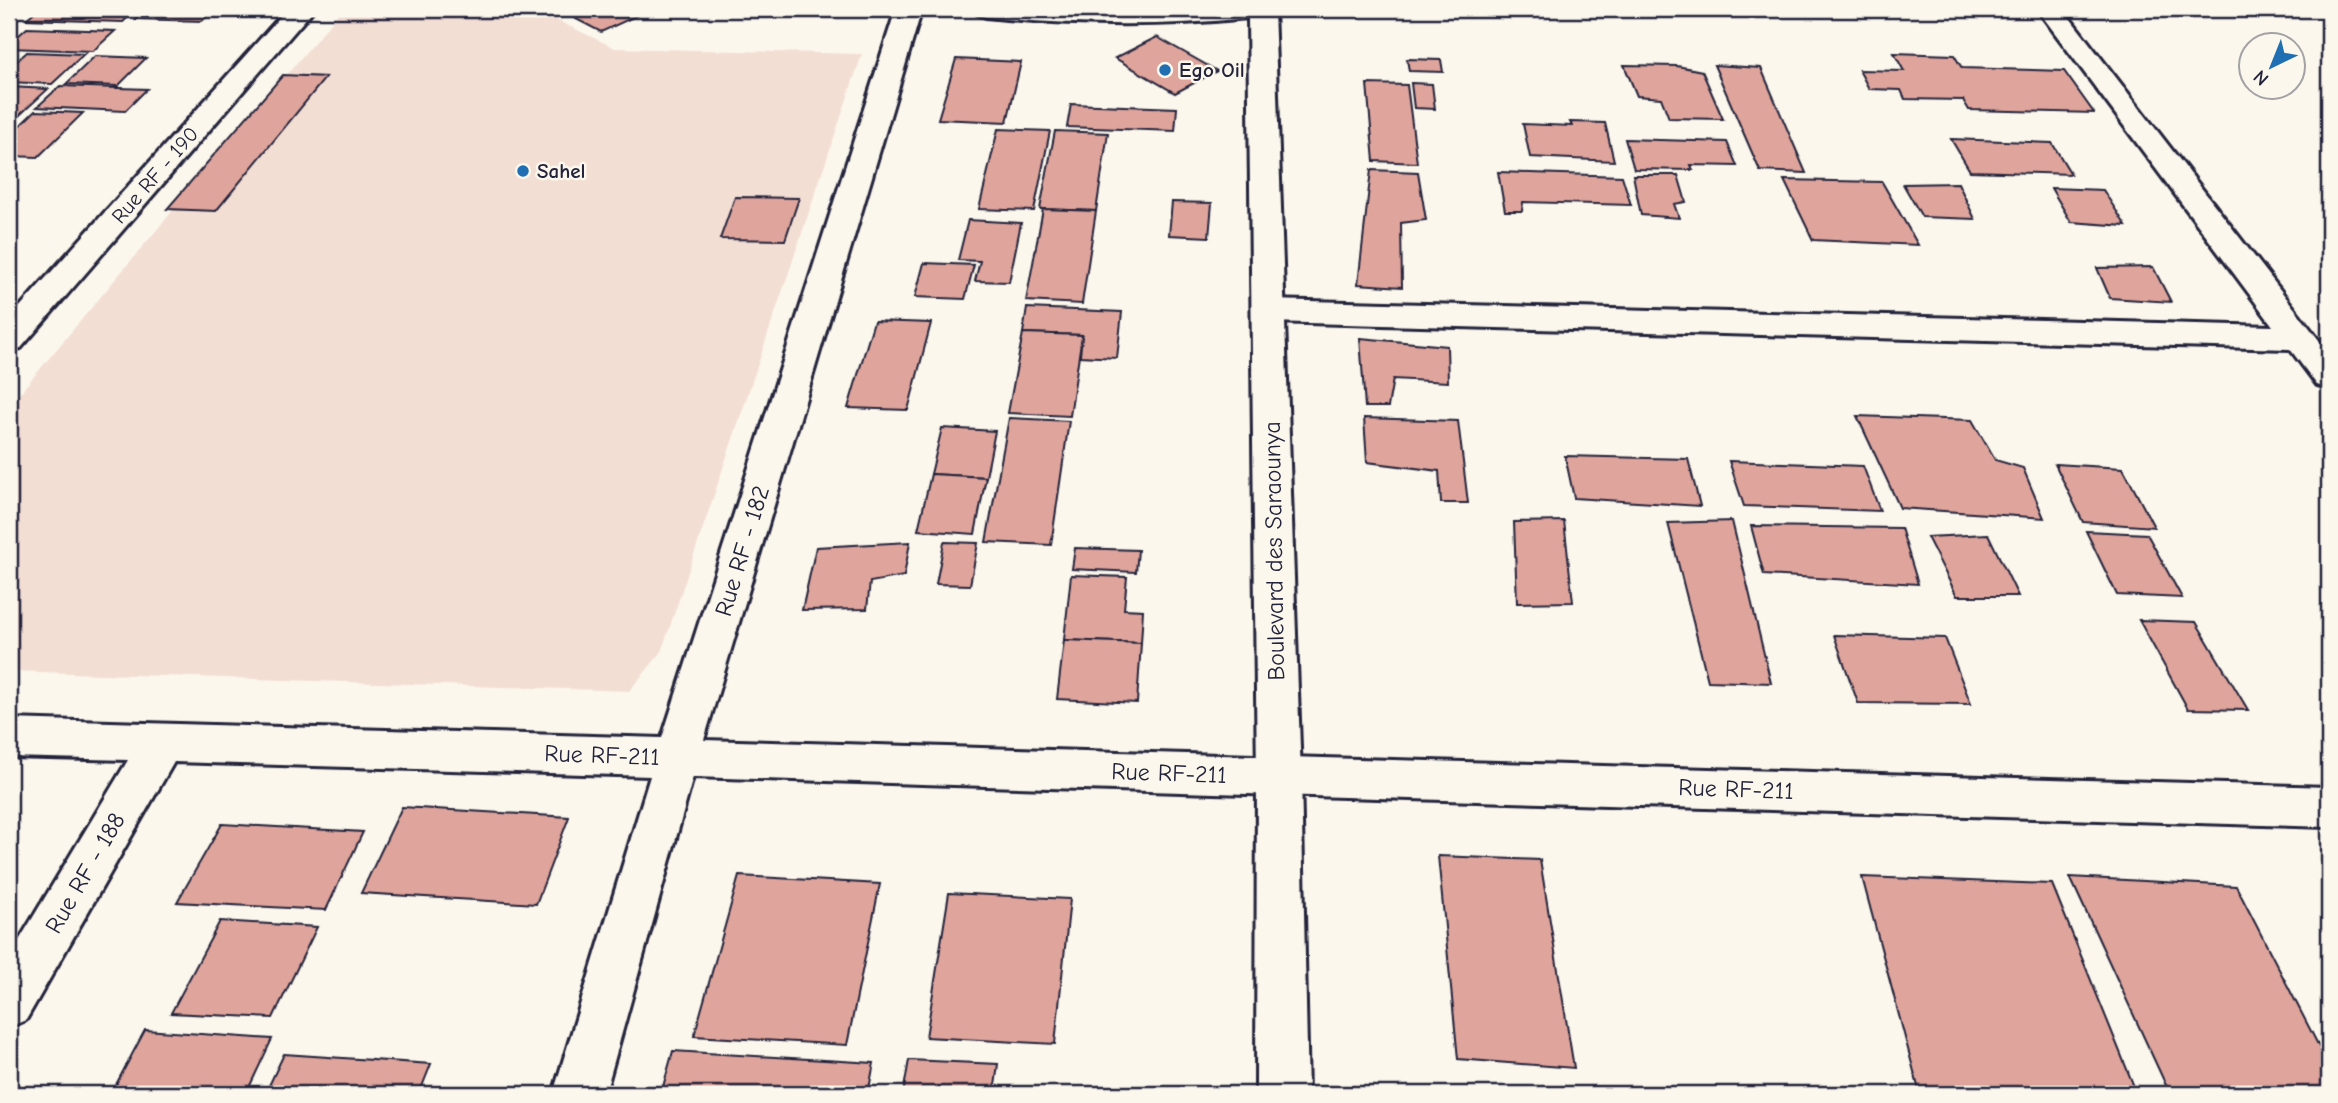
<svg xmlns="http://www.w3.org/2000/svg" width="2338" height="1103" font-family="'Comic Neue',sans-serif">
<rect width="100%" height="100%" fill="#fbf7ec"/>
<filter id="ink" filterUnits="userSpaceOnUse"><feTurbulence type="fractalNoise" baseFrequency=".0143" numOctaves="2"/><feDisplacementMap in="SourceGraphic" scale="14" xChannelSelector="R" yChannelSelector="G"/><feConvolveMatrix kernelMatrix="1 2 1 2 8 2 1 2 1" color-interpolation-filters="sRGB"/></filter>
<g filter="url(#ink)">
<polygon fill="#f3ded4" points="342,9 533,9 615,48 862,54 661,653 629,691 9,671 9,406"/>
<g fill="#dfa59c" stroke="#22223b" stroke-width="2">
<polygon points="38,9 137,9 123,22 26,19"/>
<polygon points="146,9 215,9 202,21 135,19"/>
<polygon points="557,9 646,9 649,10 601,32"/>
<polygon points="27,28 115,31 93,51 9,48 9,44"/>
<polygon points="1157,37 1217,71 1175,93 1115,58"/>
<polygon points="27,52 84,54 52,84 9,82 9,68"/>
<polygon points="1894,53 1954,55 1962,68 2064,71 2094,113 1969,110 1963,100 1905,99 1901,90 1869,89 1859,70 1904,71"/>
<polygon points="95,56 146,58 118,86 66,84"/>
<polygon points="956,59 1021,62 1007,122 938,119"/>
<polygon points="1407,59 1441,60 1443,72 1409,71"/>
<polygon points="1624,65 1677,66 1702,71 1723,119 1669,118 1661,98 1637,96"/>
<polygon points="1714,65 1761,68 1806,173 1760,171"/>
<polygon points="283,75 326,77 216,211 167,209"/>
<polygon points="1411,83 1432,84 1435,109 1414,108"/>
<polygon points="1367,84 1407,85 1417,163 1374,161"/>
<polygon points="60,86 147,89 125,111 37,107"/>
<polygon points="9,87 48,89 9,125"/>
<polygon points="1071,104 1177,108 1175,131 1067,127"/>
<polygon points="35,111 83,113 38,157 9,156 9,136"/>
<polygon points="1570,122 1605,123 1614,161 1530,157 1523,124 1572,126"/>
<polygon points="998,129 1050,131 1034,211 979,209"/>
<polygon points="1055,131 1108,133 1096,211 1040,209"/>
<polygon points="1625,139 1727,142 1737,166 1691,165 1693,170 1634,169"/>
<polygon points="1951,139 2052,143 2071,174 1970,171"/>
<polygon points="1371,170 1418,172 1426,220 1401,223 1402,287 1358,284"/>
<polygon points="1498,172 1622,176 1631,205 1523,202 1522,211 1505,211"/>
<polygon points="1633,175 1678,175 1686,202 1674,204 1679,218 1641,215"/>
<polygon points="1784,180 1882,182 1918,245 1813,240"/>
<polygon points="1958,183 1975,219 1922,217 1903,184"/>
<polygon points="2051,188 2103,190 2126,226 2071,222"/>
<polygon points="735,197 799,198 785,240 720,239"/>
<polygon points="1172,202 1212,203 1209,237 1169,235"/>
<polygon points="1043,209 1096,211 1082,304 1026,301"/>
<polygon points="968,220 1021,223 1009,282 975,281 980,261 958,260"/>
<polygon points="924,263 974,265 965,299 915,297"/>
<polygon points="2153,267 2171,302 2110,298 2097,268"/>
<polygon points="1027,308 1122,312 1117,358 1080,356 1082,335 1023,333"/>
<polygon points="874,321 931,323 908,410 848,408"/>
<polygon points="1023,333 1082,335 1070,416 1008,413"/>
<polygon points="1360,338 1447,346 1448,382 1393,379 1388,407 1365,407"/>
<polygon points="1857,416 1972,420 1995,460 2023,468 2044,518 1900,508"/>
<polygon points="1009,418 1069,421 1051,545 986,542"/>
<polygon points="1364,418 1458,421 1468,503 1441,503 1439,471 1367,462"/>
<polygon points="942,428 995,431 986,477 931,474"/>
<polygon points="1565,456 1688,459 1700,506 1574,498"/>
<polygon points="1729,461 1863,466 1880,511 1744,506"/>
<polygon points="2055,464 2123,468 2154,527 2083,522"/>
<polygon points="931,474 986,477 975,534 918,530"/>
<polygon points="1564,521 1573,602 1517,603 1514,522"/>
<polygon points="1732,521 1771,683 1708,681 1668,523"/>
<polygon points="1751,526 1901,528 1918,584 1764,575"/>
<polygon points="2086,531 2147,534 2182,598 2117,595"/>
<polygon points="1988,534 2018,596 1957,596 1927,537"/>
<polygon points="910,542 904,576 870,582 867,609 802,610 816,547"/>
<polygon points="944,542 978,543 970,585 936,584"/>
<polygon points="1075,548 1138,550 1136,572 1072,569"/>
<polygon points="1071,575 1127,577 1124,609 1143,610 1141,643 1064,640"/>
<polygon points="2139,620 2196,622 2248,710 2188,709"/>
<polygon points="1834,635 1945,638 1971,704 1858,703"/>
<polygon points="1064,640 1141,643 1137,703 1057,699"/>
<polygon points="402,807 569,817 536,904 361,893"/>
<polygon points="222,824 363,832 326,910 177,902"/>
<polygon points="1438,856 1540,860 1574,1068 1458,1059"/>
<polygon points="739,876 880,884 847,1045 694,1036"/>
<polygon points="1862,877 2052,884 2137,1094 1920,1094"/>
<polygon points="2070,877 2236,886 2329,1066 2329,1094 2170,1094"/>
<polygon points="949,893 1070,899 1055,1044 926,1037"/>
<polygon points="220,921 317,927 273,1018 171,1013"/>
<polygon points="145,1030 272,1039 246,1094 111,1094"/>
<polygon points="673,1051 874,1063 868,1094 661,1094"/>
<polygon points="284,1054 431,1064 419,1094 265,1094"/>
<polygon points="909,1060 998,1064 994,1094 903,1094"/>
</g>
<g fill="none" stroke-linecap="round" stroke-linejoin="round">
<g stroke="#22223b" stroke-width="6">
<g id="street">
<polygon points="287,9 314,9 21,348 9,351 9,319"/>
<polygon points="896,9 922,9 704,740 2329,787 2329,827 693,777 605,1094 553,1094 650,776 174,762 26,1020 9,1027 9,957 128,760 9,757 9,719 662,738"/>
<polygon points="2037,9 2063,9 2329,353 2329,389 2317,385 2290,349 1269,322 1257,319 1253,311 1257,303 1269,300 2273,326"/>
</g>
</g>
<g stroke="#22223b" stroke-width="6">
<path id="secondary" d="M973,9H1274L1301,776L1308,1094H1256L1257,776L1248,18C1161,27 1074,26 986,17L977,14Z"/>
</g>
<use href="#street" fill="#fbf7ec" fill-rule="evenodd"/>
<use href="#secondary" fill="#fbf7ec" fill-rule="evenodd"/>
</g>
</g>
<g fill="#1f6fb2" stroke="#fbf7ec" stroke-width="2.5">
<circle cx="1165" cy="70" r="7"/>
<circle cx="523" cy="171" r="7"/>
</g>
<g text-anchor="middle" stroke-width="5" stroke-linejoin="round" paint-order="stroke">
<g font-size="21" font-weight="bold" fill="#22223b" stroke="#fbf7ec" text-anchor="start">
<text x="1179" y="77">Ego Oil</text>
<text x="537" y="178">Sahel</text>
</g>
<g font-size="21" fill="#22223b" stroke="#fbf7ec">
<text transform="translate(155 175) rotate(-49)" y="7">Rue RF - 190</text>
</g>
<g font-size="24" fill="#22223b" stroke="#fbf7ec">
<text transform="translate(742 551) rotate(-73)" y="8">Rue RF - 182</text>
<text transform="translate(1274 551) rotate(-91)" y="8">Boulevard des Saraounya</text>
<text transform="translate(602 755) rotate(2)" y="8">Rue RF-211</text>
<text transform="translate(1169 773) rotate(2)" y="8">Rue RF-211</text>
<text transform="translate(1736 789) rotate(2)" y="8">Rue RF-211</text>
<text transform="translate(85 873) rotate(-60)" y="8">Rue RF - 188</text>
</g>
</g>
<rect width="2338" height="1103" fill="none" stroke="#fbf7ec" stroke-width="35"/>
<rect x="18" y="18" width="2303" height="1068" fill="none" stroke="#22223b" stroke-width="2.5" filter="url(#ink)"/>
<g transform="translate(2272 66) rotate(223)"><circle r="33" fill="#fbf7ec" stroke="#a4a2a5" stroke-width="2"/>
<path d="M0-5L12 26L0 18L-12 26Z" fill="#1f6fb2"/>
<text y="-10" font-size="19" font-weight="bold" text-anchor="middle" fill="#22223b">N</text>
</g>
</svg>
